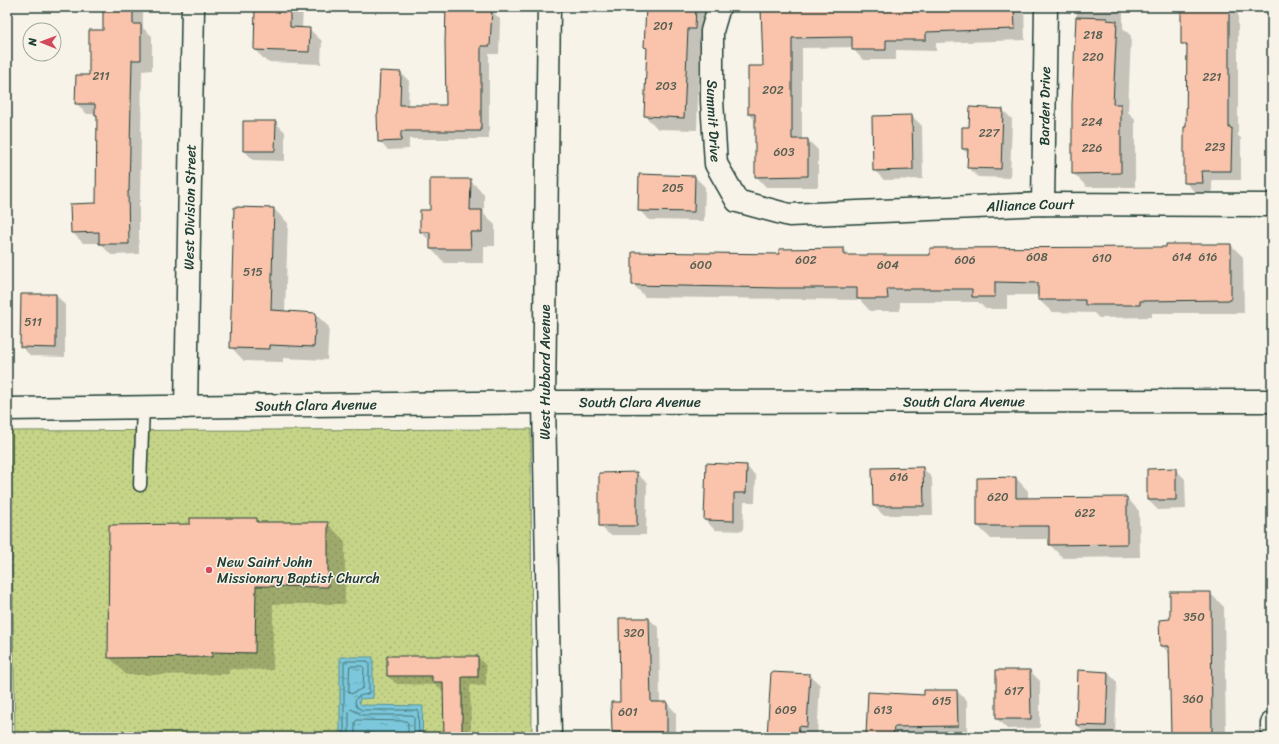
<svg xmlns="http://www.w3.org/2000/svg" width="1279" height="744" font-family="Sriracha,sans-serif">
<defs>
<pattern id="park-dots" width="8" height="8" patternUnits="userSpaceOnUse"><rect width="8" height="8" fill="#c6d488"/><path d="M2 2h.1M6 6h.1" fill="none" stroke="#aab776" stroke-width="1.8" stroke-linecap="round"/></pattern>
<pattern id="water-ripples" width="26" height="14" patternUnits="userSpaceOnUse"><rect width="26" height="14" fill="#7cc7db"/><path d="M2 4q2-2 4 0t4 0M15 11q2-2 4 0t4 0" fill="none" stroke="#65a3b2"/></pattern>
</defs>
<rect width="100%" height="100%" fill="#f7f3e8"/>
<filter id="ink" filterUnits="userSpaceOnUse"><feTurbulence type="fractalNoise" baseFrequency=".025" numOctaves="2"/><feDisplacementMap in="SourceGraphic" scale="8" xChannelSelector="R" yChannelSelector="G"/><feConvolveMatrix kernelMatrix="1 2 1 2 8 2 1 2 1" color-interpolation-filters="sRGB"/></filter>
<g filter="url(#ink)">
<polygon fill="url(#park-dots)" stroke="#72885e" points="531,429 532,737 15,737 10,431"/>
<polygon fill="url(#water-ripples)" stroke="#579098" points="340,657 373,657 373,698 360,699 359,702 362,705 423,706 422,737 340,737"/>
<g fill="#0003">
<polygon points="104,7 143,7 143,28 152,36 152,70 142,71 140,202 139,202 139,254 111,255 100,243 83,243 72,232 97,204 98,117 95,114 87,114 76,103 90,76 104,31"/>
<polygon points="256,7 303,7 302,29 309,29 322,41 321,64 267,62 255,50"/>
<polygon points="647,7 709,7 708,42 700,41 697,130 658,129 645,116 648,49 645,47"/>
<polygon points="762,7 1024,7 1025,40 936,43 936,51 896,50 896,60 863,60 853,49 853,47 802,48 802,140 808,140 818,150 818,187 766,187 756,176 756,121 749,114 764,67"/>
<polygon points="1077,7 1123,7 1123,28 1131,36 1128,112 1135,119 1135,187 1087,187 1073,173 1073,104"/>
<polygon points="1182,7 1238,7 1238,136 1241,138 1241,180 1212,180 1212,192 1195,192 1185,182 1187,128 1188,49 1182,43"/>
<polygon points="491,10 500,19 499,54 489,54 489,139 409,139 409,149 388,150 379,141 401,73 409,81 408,106 447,106"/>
<polygon points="1003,110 1012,119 1010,178 978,177 968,167 969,155 963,149 970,128"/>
<polygon points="912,116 922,126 923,179 884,180 874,170 873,117"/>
<polygon points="275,122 285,132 285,161 253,160 244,150"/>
<polygon points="695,177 705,187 704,221 649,220 639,210"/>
<polygon points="470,180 484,194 484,214 495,225 495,246 484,246 484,263 445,263 431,249 431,242 421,232"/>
<polygon points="274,209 288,223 285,312 315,314 329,327 327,360 283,358 283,362 244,361 231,347"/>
<polygon points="1231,245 1243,257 1244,313 1152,313 1152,317 1099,318 1094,313 1052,312 1039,300 1039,295 1007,295 1007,309 986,309 978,302 900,302 900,311 870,311 860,300 645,297 633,284 780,255 844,249 850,256 931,256"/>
<polygon points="56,295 65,305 65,357 31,356 21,347"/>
<polygon points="746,466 756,476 755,502 744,502 743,531 715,530 705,520"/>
<polygon points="923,468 932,478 933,515 883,515 874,506"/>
<polygon points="1175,469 1185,479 1186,509 1158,510 1148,500"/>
<polygon points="637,474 647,483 646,535 610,535 600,526"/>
<polygon points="1016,478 1028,491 1028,499 1127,498 1139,511 1140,557 1063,558 1050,545 1050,539 991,539 978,526 978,479"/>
<polygon points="256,519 259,523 327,523 345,541 345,604 273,604 273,670 229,669 229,674 126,675 109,657 191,525"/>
<polygon points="1210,593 1224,607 1226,737 1174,737 1172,735 1171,655 1161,645 1171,620"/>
<polygon points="649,619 659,628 660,703 667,703 676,713 676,737 618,737 613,732 621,703"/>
<polygon points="478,657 486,666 486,686 470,685 471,737 445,737 445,690 442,690 436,685 397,684 388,676"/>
<polygon points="1030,671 1040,681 1040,728 1007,729 997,719"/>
<polygon points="1108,673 1117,682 1115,735 1086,734 1077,725"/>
<polygon points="810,675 820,685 817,736 768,737"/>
<polygon points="957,691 967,701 967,736 870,737 867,734 925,696"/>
</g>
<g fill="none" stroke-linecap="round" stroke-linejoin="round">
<g stroke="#447477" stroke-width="1">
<polygon points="350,666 362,666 364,668 363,688 351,694 349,692"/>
<path d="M344,737V663L346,661H367L369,663V693C363,697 357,693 355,702L357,707L362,710H418L419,737"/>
<polyline points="349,737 349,711 351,709 362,715 412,715 414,717 414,737"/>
<polyline points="355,737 355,722 357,720 406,721 408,723 408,737"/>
</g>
</g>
<g fill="#fac4ac" stroke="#1f3d34">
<polygon points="103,7 133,7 133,24 141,24 141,60 132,60 129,191 128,191 129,244 99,244 99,232 71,233 70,204 96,203 97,115 95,115 95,104 75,104 76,75 89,75 89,30 103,30"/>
<polygon points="255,7 290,7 290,27 310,28 309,52 254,50"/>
<polygon points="646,7 696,7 695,29 688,29 684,118 644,116 647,48 644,47"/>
<polygon points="761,7 1014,7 1015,29 926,32 926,40 886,40 886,50 852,50 852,37 792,38 792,139 808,139 808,176 755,177 755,114 748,114 748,66 763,66"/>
<polygon points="1181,7 1229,7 1229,128 1232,128 1231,171 1202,171 1203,183 1184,183 1184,127 1186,127 1187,44 1181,44"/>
<polygon points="446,8 492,9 490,46 481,46 481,131 401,131 401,141 378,142 377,114 378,114 380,71 401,72 400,105 446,105 445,42"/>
<polygon points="1076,17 1107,18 1107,20 1117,21 1113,104 1121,104 1121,173 1072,174 1072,104"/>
<polygon points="970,107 1003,109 1001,169 967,168 968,149 962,149 962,127 969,127"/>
<polygon points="912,115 913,170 873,171 872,116"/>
<polygon points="243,121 276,121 275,151 243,151"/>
<polygon points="639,174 695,176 694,212 638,211"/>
<polygon points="430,179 471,179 470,210 482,210 482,232 470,232 471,249 430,249 430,232 420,232 420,210 430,210"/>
<polygon points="234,207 274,208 271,310 316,313 314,347 270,345 270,349 230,348"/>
<polygon points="1166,244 1231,244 1231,300 1140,301 1140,305 1085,305 1085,300 1038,300 1038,283 995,282 995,297 972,297 972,289 887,289 888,299 857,299 857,288 779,288 632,285 632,252 779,254 779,249 844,248 844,255 930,255 930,248 1166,247"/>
<polygon points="21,294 56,294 56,348 20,347"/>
<polygon points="706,463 747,465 746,493 734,493 734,521 704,520"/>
<polygon points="923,467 924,506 873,506 872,468"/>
<polygon points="1176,468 1176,500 1147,500 1147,469"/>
<polygon points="637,472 637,526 599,526 599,473"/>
<polygon points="1016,477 1016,498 1127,497 1127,544 1049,545 1049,526 977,526 977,478"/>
<polygon points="190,518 257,518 257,522 328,522 328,587 256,586 255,653 212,652 212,657 108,658 109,525 190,524"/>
<polygon points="1170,592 1211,592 1212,735 1171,735 1169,646 1160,646 1159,620 1170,619"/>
<polygon points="619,618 649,618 651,702 667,702 667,732 612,732 611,702 620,702"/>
<polygon points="387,656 478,656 478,677 462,677 462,737 444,737 443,682 432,682 432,676 387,676"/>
<polygon points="996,670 1030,670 1031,719 996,719"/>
<polygon points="1078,670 1108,672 1106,726 1076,725"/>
<polygon points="771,672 810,674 807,727 799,726 798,737 767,737"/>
<polygon points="924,690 957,690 958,726 894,727 893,736 866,735 868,692 924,695"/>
</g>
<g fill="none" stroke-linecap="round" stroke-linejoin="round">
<g stroke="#1f3d34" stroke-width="15">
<polyline id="lane" points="140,485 143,407"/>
</g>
<g stroke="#1f3d34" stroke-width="25">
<g id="street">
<polyline points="549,7 544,402 550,737"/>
<path id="s1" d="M719,7L712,31V101L716,164L737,201L789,215L1043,204L1272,205"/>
<path id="s2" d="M1043,204L1046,7"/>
<path id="s3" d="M186,407L193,7"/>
<polyline points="1272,737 1272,723"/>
</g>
</g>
<g stroke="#1f3d34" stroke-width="25">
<g id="secondary">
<path id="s4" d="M7,409L544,402L1272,401"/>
</g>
</g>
<use href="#lane" stroke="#f7f3e8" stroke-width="12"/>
<use href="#street" stroke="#f7f3e8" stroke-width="22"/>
<use href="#secondary" stroke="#f7f3e8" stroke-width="22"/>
</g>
</g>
<circle fill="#d1495b" stroke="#f7f3e8" stroke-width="1.5" cx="209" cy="570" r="4"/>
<g text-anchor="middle" stroke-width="3" stroke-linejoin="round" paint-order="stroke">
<g font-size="12" fill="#565f52">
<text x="663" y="30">201</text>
<text x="1093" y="39">218</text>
<text x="1093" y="61">220</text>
<text x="101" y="80">211</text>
<text x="1212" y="81">221</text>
<text x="666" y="90">203</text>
<text x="773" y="94">202</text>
<text x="1092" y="126">224</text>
<text x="989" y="137">227</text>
<text x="1215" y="151">223</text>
<text x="1092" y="152">226</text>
<text x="784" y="156">603</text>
<text x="673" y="192">205</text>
<text x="1037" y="261">608</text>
<text x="1182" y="261">614</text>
<text x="1208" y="261">616</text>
<text x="1102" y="262">610</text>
<text x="806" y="264">602</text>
<text x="965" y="264">606</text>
<text x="701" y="269">600</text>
<text x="888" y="269">604</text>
<text x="253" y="276">515</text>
<text x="33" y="326">511</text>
<text x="899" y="481">616</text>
<text x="998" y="501">620</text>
<text x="1085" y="517">622</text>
<text x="1194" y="621">350</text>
<text x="634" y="637">320</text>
<text x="1014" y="695">617</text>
<text x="1193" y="703">360</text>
<text x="942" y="705">615</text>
<text x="786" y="714">609</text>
<text x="883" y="714">613</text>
<text x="628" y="716">601</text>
</g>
<g font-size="14" fill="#1f3d34" stroke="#f7f3e8">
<text dy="5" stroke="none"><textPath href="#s2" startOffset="98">Barden Drive</textPath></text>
<text dy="5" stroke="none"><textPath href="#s1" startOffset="115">Summit Drive</textPath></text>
<text dy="5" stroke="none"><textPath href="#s1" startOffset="496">Alliance Court</textPath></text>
<text dy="5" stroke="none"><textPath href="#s3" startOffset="200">West Division Street</textPath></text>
<text transform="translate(545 372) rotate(-90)" y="5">West Hubbard Avenue</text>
<text dy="5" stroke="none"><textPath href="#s4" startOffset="633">South Clara Avenue</textPath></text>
<text dy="5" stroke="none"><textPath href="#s4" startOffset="957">South Clara Avenue</textPath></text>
<text dy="5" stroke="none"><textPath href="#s4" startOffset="309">South Clara Avenue</textPath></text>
</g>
<g font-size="14" fill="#1f3d34" stroke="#f7f3e8" text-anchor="start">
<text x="217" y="567">New Saint John<tspan x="217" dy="16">Missionary Baptist Church</tspan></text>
</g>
</g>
<rect width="1279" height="744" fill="none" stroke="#f7f3e8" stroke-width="24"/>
<rect x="12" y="12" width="1255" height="720" fill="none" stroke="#1f3d34" stroke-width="1.5" filter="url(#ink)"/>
<g transform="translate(42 42) rotate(271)"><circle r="19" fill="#f7f3e8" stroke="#a1aaa0"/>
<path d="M0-3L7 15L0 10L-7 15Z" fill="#d1495b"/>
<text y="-6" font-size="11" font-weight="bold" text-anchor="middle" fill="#1f3d34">N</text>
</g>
</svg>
